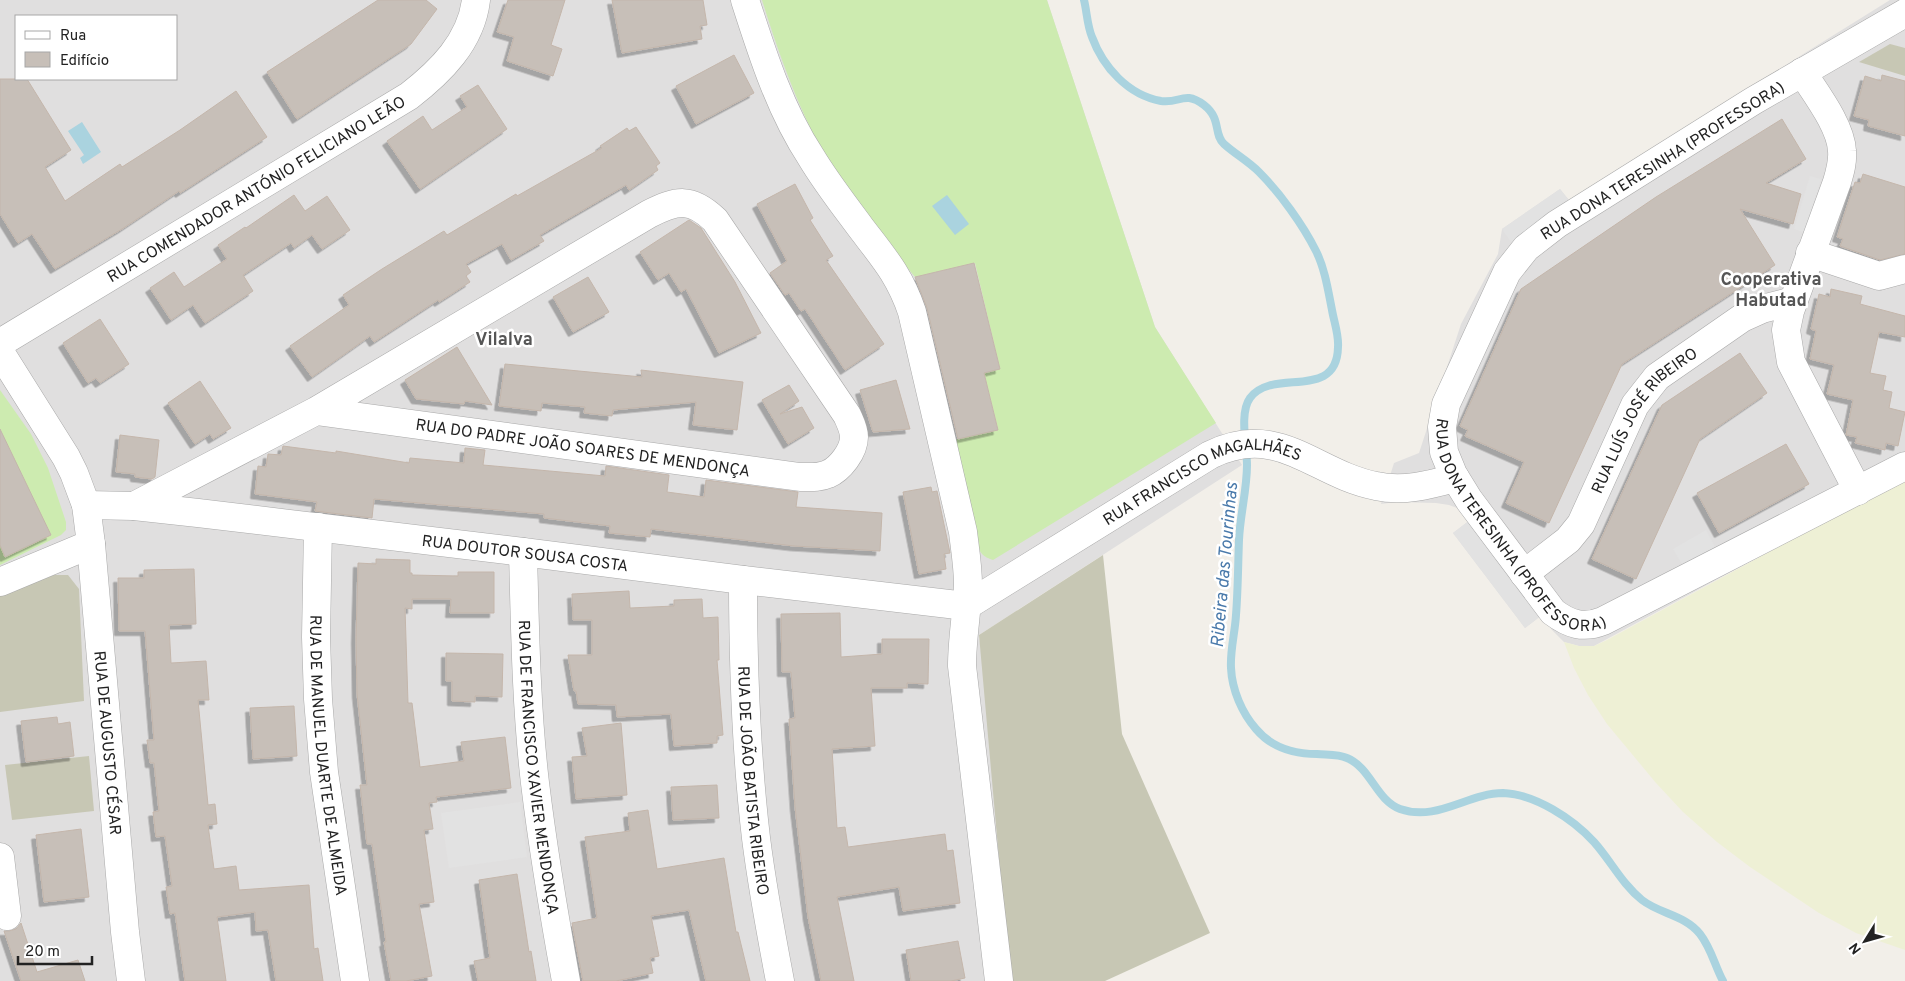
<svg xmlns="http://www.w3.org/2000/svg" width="1905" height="981" font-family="Overpass,sans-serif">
<defs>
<filter id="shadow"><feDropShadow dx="-4.5" dy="4.5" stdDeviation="0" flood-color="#0004"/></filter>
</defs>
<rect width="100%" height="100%" fill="#f2efe9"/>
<g fill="#e0dfdf" fill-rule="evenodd">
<path d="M0,0H1047L1155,327L1242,465L979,635L1021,981H0ZM16,16H176V79H16Z"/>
<polygon points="1890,0 1905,0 1905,478 1594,646 1579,646 1564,642 1552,630 1542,615 1525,628 1453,533 1470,520 1460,509 1449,505 1436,503 1396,502 1381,504 1394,463 1419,453 1461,324 1498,254 1502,229 1560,189 1569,200"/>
</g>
<g fill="#c7c7b4">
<polygon points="1890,44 1905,48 1905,76 1859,62"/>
<polygon points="1103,555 1122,734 1210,933 1105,981 1012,981 1009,971 979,635"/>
<polygon points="54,575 68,575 79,589 84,701 0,712 0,596"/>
<polygon points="89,756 94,811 12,820 5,765"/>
</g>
<polygon fill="#eef0d5" points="1905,478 1905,950 1856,933 1819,913 1750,867 1717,842 1683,812 1656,783 1607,724 1588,695 1574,668 1564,642 1579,646 1594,646 1607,640"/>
<g fill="#cdebb0">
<path d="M762,0H1047L1155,327L1216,423L993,560C983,557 980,553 976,543L954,440L998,429L984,373L1000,369L975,263L915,277C890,247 864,217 842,184C805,128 782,64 762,0Z"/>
<polygon points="0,390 31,434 48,468 66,522 66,530 61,535 0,565"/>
</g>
<g fill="#e2e2e2">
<polygon points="1810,176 1821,179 1805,233 1794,229"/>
<polygon points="1560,189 1569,201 1511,242 1502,229"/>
<polygon points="1470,520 1542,615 1525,628 1453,533"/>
<polygon points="1706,530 1715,547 1683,566 1673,549"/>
<polygon points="520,802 527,857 449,868 441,813"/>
</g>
<g fill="#aad3df">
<polygon points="82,122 101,152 83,164 80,158 84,155 68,131"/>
<polygon points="947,195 969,224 955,235 932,206"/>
</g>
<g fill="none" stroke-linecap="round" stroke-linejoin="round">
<path stroke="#aad3df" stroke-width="8" d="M1084,0C1087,12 1087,25 1092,37C1103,67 1128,95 1161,101C1180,104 1184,90 1204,105C1222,119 1213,134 1224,144C1235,154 1248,161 1259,172C1280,193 1303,225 1316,251C1325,269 1328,290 1332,310C1334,322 1339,335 1338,347C1337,402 1272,367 1250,398C1239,413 1247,447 1247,465C1247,490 1240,515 1239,540C1238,565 1238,590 1236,615C1235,633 1230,650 1231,668C1232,690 1242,713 1256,729C1272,748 1293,754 1317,754C1326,755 1338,754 1347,758C1371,768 1376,800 1400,809C1437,822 1468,793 1503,793C1535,794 1573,819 1594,842C1611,861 1622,884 1642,900C1660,914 1685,915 1700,934C1711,948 1715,966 1723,981"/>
</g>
<g fill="#c7bfb8" stroke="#c4b6ab" filter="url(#shadow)">
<polygon points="378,0 426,0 437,9 411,44 297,119 267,72"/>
<polygon points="508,0 565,0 551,45 562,49 553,76 507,61 514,37 497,32"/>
<polygon points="612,0 703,0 707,25 700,26 702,39 622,53"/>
<polygon points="734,55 754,93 696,124 676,86"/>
<polygon points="1882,75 1905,81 1905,136 1868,126 1869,120 1854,116 1865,76 1881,81"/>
<polygon points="0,79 27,79 71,150 45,167 65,201 120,164 122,167 180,130 236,91 267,137 180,193 179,191 122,229 55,269 32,234 18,243 0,214"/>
<polygon points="478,85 507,129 420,189 387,141 423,116 432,130 467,107 460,96"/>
<polygon points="1782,119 1806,159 1766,183 1801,194 1793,224 1740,209 1775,265 1622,364 1549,523 1506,503 1524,462 1465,436 1468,430 1460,426 1521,289 1656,197"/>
<polygon points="636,127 660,163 656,166 658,170 629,190 626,185 540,235 544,241 511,260 502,244 466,264 471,272 466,276 470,282 439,302 438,300 374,342 370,336 312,377 290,346 349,305 343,295 382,269 444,231 447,235 516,194 517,196 602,148 600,146 627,128 629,131"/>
<polygon points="1863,174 1905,187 1905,254 1880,260 1840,246 1843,239 1837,237 1855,182 1860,183"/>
<polygon points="795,184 813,218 810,220 833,256 826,260 884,344 845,370 805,309 801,311 789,293 785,295 770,273 787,261 757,204"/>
<polygon points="294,195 305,211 327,196 350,230 322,249 312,235 294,248 291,243 243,275 253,291 205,323 193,305 171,320 150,288 174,272 184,287 227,259 218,245 245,227 246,228"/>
<polygon points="689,220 701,228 735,282 761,333 719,353 686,289 681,292 669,273 658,280 640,252"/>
<polygon points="974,263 1000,369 984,373 998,430 958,439 927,308 915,277"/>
<polygon points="588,277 609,312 573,332 553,297"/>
<polygon points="1831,289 1862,296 1860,304 1905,316 1905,337 1879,332 1870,373 1886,376 1883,390 1892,392 1889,408 1905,412 1898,446 1886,443 1885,450 1855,443 1857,437 1846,435 1853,400 1827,394 1834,365 1810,359 1816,331 1811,329 1819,294 1830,297"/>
<polygon points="100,319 129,364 100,383 96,378 88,383 63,343"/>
<polygon points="457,347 492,405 465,401 464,404 416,399 405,380"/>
<polygon points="1740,353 1767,393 1700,439 1636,579 1592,559 1662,405"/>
<polygon points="505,364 642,377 641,370 743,382 737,430 693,425 696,402 613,410 612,416 584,413 585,407 542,403 541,411 499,406"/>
<polygon points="896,380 910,429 873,432 860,390"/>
<polygon points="200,381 231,428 213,439 210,434 195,444 168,403"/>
<polygon points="789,385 799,401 780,414 802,407 814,428 788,444 762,400"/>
<polygon points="0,429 51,535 5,557 0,545"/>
<polygon points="120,435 159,440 155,477 152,479 135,477 135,474 116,472"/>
<polygon points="1786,444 1809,484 1719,533 1697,493"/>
<polygon points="283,446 336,453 336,451 409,463 410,458 464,463 465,448 485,450 483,465 605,476 606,466 669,475 667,492 704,497 706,480 798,492 796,507 882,513 880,551 794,546 651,529 650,537 609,533 610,526 544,518 544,514 374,499 372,518 315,511 317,502 255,494 258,466 266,467 268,454 281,455"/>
<polygon points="931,487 932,492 937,491 950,553 944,554 946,569 919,574 903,492"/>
<polygon points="376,559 410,560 410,573 412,573 412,575 458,576 458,572 494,572 494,613 450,613 451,599 412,599 412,609 405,608 408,703 412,703 420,767 464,761 461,742 505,737 511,788 436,797 437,802 429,803 433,829 424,830 434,902 419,904 432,976 406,981 391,981 384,942 386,942 372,844 367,844 360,785 367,785 357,694 356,639 358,563 376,564"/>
<polygon points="194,569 196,624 169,625 171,663 206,661 209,700 198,700 208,805 215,804 217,824 208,825 214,869 236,866 239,890 309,885 314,949 318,948 323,981 276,981 268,930 256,931 255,912 217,917 226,981 185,981 175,913 170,914 166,887 172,886 165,836 156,837 153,812 159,811 154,763 150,763 147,740 154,740 145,631 119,631 118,578 144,578 144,570"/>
<polygon points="629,591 630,608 674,606 674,600 702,599 703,618 718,617 719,660 717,660 723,735 717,736 717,743 674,746 671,714 617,717 616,705 578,704 576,691 574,691 568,655 592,655 592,620 573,620 572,594"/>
<polygon points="840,613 841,657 882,654 882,639 929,639 928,684 907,683 907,688 871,688 875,746 832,749 837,828 845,827 848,847 945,834 947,851 953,850 960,903 903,911 899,887 837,897 854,981 821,981 808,917 795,807 789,719 795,718 791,672 782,672 781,614"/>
<polygon points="446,653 503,654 502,697 475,696 475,702 452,701 452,681 446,681"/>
<polygon points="294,706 297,756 253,759 250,708"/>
<polygon points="57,717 58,724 70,722 74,756 26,762 21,721"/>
<polygon points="621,723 627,795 576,799 572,757 587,756 582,728"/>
<polygon points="717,785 719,818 673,820 671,787"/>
<polygon points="648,810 657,869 724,858 736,932 738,932 750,981 706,981 689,910 651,916 659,956 650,958 653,973 616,981 583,981 572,923 597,918 585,837 630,831 628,813"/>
<polygon points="81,829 89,897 44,902 36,835"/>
<polygon points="517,874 529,952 531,951 536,981 478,981 474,961 490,958 479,880"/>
<polygon points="21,923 37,972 78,960 85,981 21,981 4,931 9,931 16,929"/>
<polygon points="958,941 965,978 951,981 911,981 906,950"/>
</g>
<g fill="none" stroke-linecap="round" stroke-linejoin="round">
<g stroke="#a9a9a9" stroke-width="29">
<g id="minor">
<path d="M745,0C762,53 780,110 811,157C826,182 844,205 861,228C884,258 900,276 912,312L963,532C965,549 968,567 968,585C967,613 962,639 962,666L999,981"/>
<path id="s1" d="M1905,13L1753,101L1557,224L1526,248L1507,272L1446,404L1442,427L1444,452L1453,474L1469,500L1553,612C1569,624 1583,629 1603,621L1905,466"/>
<path d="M1802,72C1816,94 1841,126 1842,151C1843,162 1840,172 1837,182L1790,311L1786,330L1791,362L1858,491"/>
<polyline points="1810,253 1879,276 1905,269"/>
<path id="s2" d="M0,343L409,96C440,72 471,42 476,0"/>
<path id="s3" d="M0,352L66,457L74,473L86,505L91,544L125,932L131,981"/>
<path id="s4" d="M86,505L134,506L198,513L523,552L743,580L966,606L1210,455C1279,421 1314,474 1376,486C1403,492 1429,485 1455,478"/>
<path d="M134,506L316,411L649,214C677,200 691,197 715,220L847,415C850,422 854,429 854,437C854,451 840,469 828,474C819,478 810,477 800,477L316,411"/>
<path id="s5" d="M318,527L316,637L318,699L324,772L355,981"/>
<path id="s6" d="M523,552C525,629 526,706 535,783C543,849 554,915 566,981"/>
<path id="s7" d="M1524,574L1568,540L1581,524L1635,405L1657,377L1742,318L1762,309L1793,301"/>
<path id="s8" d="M743,580C743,667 746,753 756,838C762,886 771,934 780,981"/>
<polyline points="0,582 91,544"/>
<polyline points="0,857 7,916"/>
</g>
</g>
<use href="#minor" stroke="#fff" stroke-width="28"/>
</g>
<g text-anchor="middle" stroke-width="5" stroke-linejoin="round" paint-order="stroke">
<g font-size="16" fill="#222" stroke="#fff">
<text transform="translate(1662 160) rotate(-32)" y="6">RUA DONA TERESINHA (PROFESSORA)</text>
<text dy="6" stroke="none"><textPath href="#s2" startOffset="299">RUA COMENDADOR ANTÓNIO FELICIANO LEÃO</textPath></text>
<text dy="6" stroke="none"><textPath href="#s7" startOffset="200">RUA LUÍS JOSÉ RIBEIRO</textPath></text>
<text transform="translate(583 447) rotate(8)" y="6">RUA DO PADRE JOÃO SOARES DE MENDONÇA</text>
<text dy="6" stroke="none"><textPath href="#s4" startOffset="1158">RUA FRANCISCO MAGALHÃES</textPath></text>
<text dy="6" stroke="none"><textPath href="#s1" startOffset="779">RUA DONA TERESINHA (PROFESSORA)</textPath></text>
<text dy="6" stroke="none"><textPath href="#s4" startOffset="442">RUA DOUTOR SOUSA COSTA</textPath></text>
<text dy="6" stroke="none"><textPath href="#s3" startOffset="415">RUA DE AUGUSTO CÉSAR</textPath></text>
<text dy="6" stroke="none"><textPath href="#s5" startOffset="229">RUA DE MANUEL DUARTE DE ALMEIDA</textPath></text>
<text dy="6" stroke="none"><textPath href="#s6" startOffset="216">RUA DE FRANCISCO XAVIER MENDONÇA</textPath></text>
<text dy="6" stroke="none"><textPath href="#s8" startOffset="201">RUA DE JOÃO BATISTA RIBEIRO</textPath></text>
</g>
<g font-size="18" font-weight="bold" fill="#555" stroke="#fff">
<text x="1771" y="285">Cooperativa<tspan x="1771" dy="21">Habutad</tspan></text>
<text x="504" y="345">Vilalva</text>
</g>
<g font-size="18" font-style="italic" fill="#4a7aab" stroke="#fff">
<text transform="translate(1224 565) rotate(-85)" y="6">Ribeira das Tourinhas</text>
</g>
</g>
<rect x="15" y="15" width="162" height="65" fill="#ffffff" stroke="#a7a7a7"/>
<rect x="25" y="31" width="25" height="8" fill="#ffffff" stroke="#a7a7a7"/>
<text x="60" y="40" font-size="15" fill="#222222">Rua</text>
<rect x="25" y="52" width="25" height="15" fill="#c7bfb8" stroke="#a7a7a7"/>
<text x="60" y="65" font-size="15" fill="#222222">Edifício</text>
<g transform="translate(1865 941) rotate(233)" stroke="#ffffff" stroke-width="4" paint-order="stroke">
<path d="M0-4L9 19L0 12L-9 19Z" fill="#222222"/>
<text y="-8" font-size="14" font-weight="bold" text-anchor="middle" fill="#222222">N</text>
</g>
<path d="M18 956v8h74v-8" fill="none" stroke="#222222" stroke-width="2.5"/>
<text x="25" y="956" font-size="15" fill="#222222" stroke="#ffffff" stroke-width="4" paint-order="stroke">20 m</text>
</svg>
